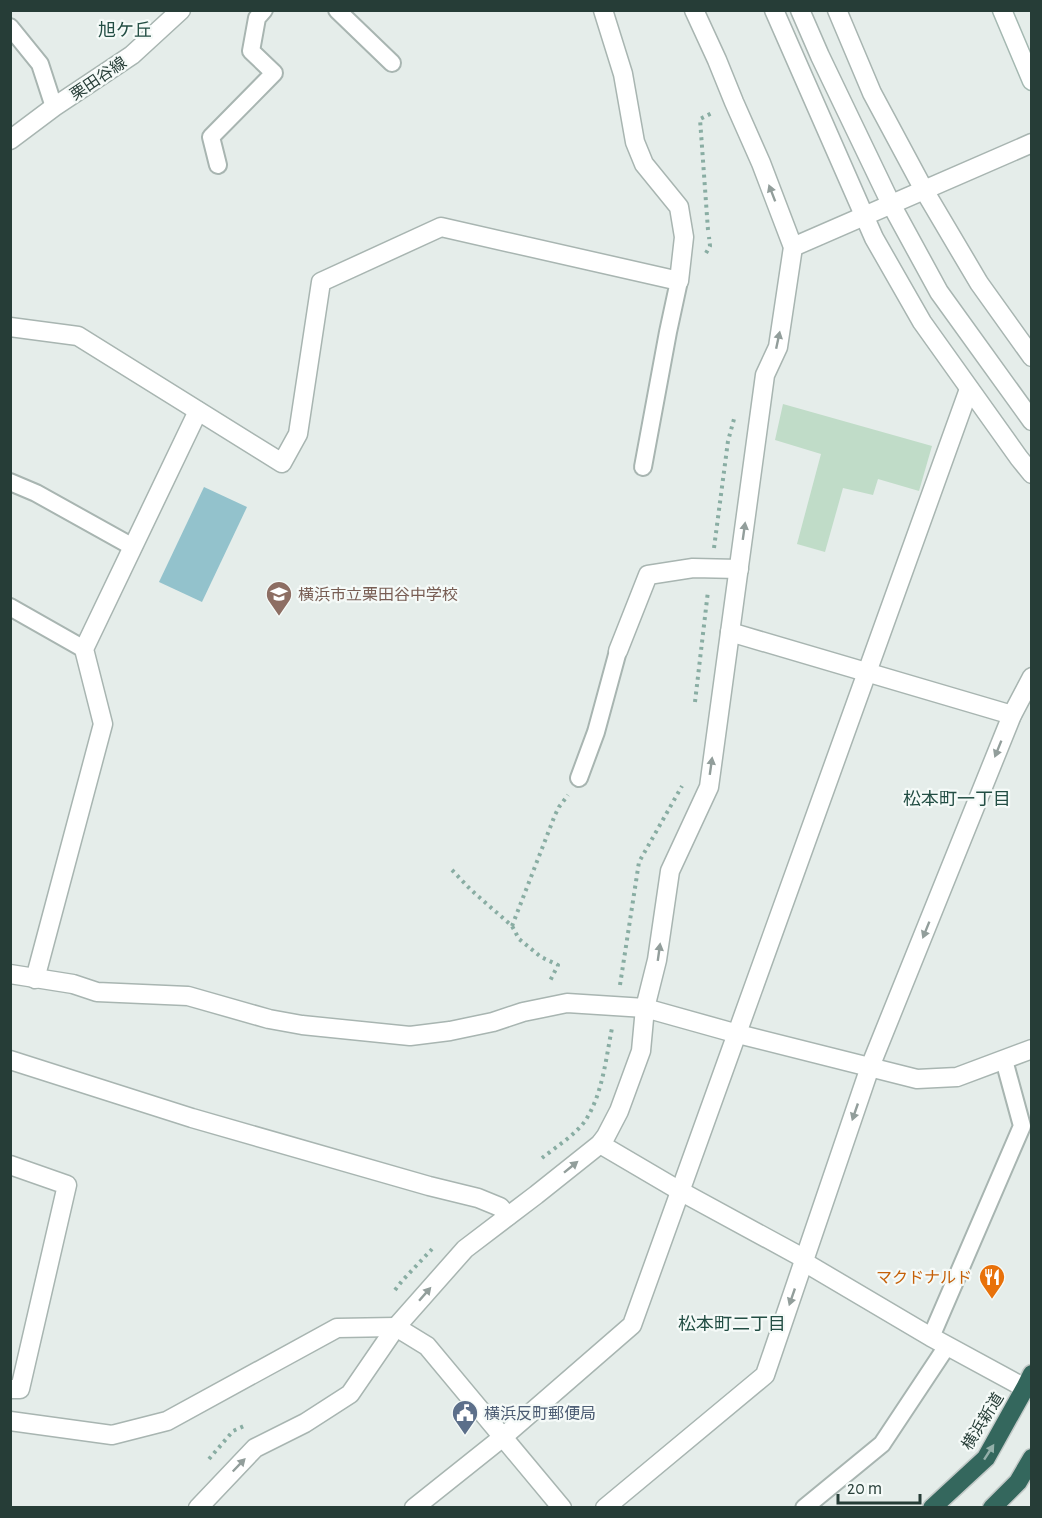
<svg xmlns="http://www.w3.org/2000/svg" width="1042" height="1518" font-family="'Alegreya Sans','Noto Sans JP',sans-serif">
<rect width="100%" height="100%" fill="#e5edea"/>
<polygon fill="#c0dcc8" points="783,404 932,446 919,491 878,479 873,495 843,488 825,552 797,544 821,454 775,440"/>
<polygon fill="#93c2cc" points="204,487 247,507 202,602 159,582"/>
<g fill="none" stroke-linecap="round" stroke-linejoin="round">
<g stroke="#a8b5b1" stroke-width="20">
<g id="lane">
<polyline points="337,10 392,63"/>
<polyline points="10,27 40,64 54,107"/>
<polyline points="218,165 211,137 274,73 251,51 257,18 264,10"/>
<polyline points="643,467 668,332 679,281"/>
<polyline points="10,482 36,493 133,547"/>
<polyline points="10,607 84,649"/>
<polyline points="579,778 596,732 618,651"/>
<polyline points="931,1337 1022,1126 1004,1060"/>
<polyline points="804,1508 882,1444 947,1346"/>
</g>
</g>
<g stroke="#a8b5b1" stroke-width="21">
<g id="street">
<polyline points="774,10 874,238 922,322 1019,458 1032,474"/>
<polyline points="800,10 820,56 891,204 939,292 1032,421"/>
<polyline points="837,10 872,93 924,190 979,283 1032,357"/>
<polyline points="10,140 54,107 132,55 181,10"/>
<polyline points="793,247 1032,143"/>
<polyline points="10,327 78,336 282,463 298,434 321,282 441,227 679,281 684,237 679,207 644,164 635,142 623,74 603,10"/>
<polyline points="730,632 1012,715"/>
<polyline points="618,651 648,575 693,568 739,569"/>
<polyline points="10,974 73,984 97,992 188,996 269,1019 302,1025 410,1036 450,1031 493,1022 523,1012 567,1003 645,1008 738,1034 917,1079 957,1077 1032,1049"/>
<polyline points="35,979 103,724 84,649 198,411"/>
<polyline points="10,1060 192,1118 429,1186 478,1198 500,1207 508,1216"/>
<polyline points="600,1144 680,1191 805,1259"/>
<polyline points="10,1165 67,1185 20,1389 10,1389"/>
<polyline points="804,1262 931,1337 1025,1388"/>
<polyline points="10,1421 112,1435 167,1421 337,1328 396,1327 427,1346 562,1508"/>
<polyline points="198,1508 255,1448 305,1423 350,1394 396,1327 465,1249 536,1195 600,1144 606,1136 619,1111 641,1051 645,1008 657,960 670,871 709,787 765,375 778,347 793,247 761,163 734,102 717,60 694,10"/>
<polyline points="414,1508 503,1437 632,1325 969,389"/>
<polyline points="605,1508 765,1375 870,1067 1012,715 1032,677"/>
</g>
</g>
<g stroke="#a4b8b1" stroke-width="21">
<polyline id="secondary" points="1002,10 1032,81"/>
</g>
<g stroke="#c2c9c7" stroke-width="21">
<g id="highway">
<polyline points="932,1508 986,1458 1025,1388 1032,1374"/>
<polyline points="992,1508 1018,1482 1032,1458"/>
</g>
</g>
<g stroke="#89ada3" stroke-width="4" stroke-dasharray="3 4.5" stroke-linecap="butt">
<polyline points="708,230 700,119 714,112"/>
<polyline points="706,253 710,246 709,237"/>
<polyline points="714,548 728,441 734,419"/>
<polyline points="695,702 708,591"/>
<polyline points="452,870 471,890 512,926 519,939 541,957 558,965 549,983"/>
<polyline points="512,926 555,815 559,807 568,795"/>
<polyline points="620,985 639,862 682,786"/>
<path d="M542,1158C556,1147 578,1133 587,1118C603,1091 606,1058 612,1028"/>
<polyline points="395,1290 402,1281 432,1249"/>
<polyline points="209,1459 233,1431 244,1426"/>
</g>
<use href="#lane" stroke="#fff" stroke-width="16"/>
<use href="#street" stroke="#fff" stroke-width="18"/>
<use href="#secondary" stroke="#fff" stroke-width="18"/>
<use href="#highway" stroke="#34675d" stroke-width="18"/>
</g>
<defs><path id="oneway-solid" d="M-6-.8H1V-3.2L6.5 0L1 3.2V.8H-6Z" transform="scale(1.5)"/></defs>
<g fill="#929e9b">
<use href="#oneway-solid" transform="translate(772 193) rotate(-111)"/>
<use href="#oneway-solid" transform="translate(778 340) rotate(-78)"/>
<use href="#oneway-solid" transform="translate(744 531) rotate(-82)"/>
<use href="#oneway-solid" transform="translate(998 749) rotate(112)"/>
<use href="#oneway-solid" transform="translate(711 766) rotate(-82)"/>
<use href="#oneway-solid" transform="translate(926 930) rotate(112)"/>
<use href="#oneway-solid" transform="translate(659 952) rotate(-82)"/>
<use href="#oneway-solid" transform="translate(855 1112) rotate(109)"/>
<use href="#oneway-solid" transform="translate(571 1167) rotate(-39)"/>
<use href="#oneway-solid" transform="translate(425 1294) rotate(-49)"/>
<use href="#oneway-solid" transform="translate(792 1297) rotate(109)"/>
<use href="#oneway-solid" transform="translate(239 1465) rotate(-46)"/>
</g>
<use fill="#94b0aa" href="#oneway-solid" transform="translate(989 1452) rotate(-57)"/>
<defs>
<g id="school-pin" transform="scale(1.35)"><path d="M0 17L-7.5 6A9.5 9.5 0 1 1 7.5 6Z" fill="#8d6e63" stroke="#f5faf8"/><path d="M0-5L7-2L0 1L-7-2ZM-4 1L0 2.5L4 1V4Q0 6-4 4Z" fill="#fff"/></g>
<g id="restaurant-pin" transform="scale(1.35)"><path d="M0 17L-7.5 6A9.5 9.5 0 1 1 7.5 6Z" fill="#e8710a" stroke="#f5faf8"/><path d="M-5-6h1v4h1v-4h1v4h1v-4h1v5L-1.5 .5V6h-2V.5L-5-1ZM5-6V6H3V1.5H1.5Q1.5-4 5-6Z" fill="#fff"/></g>
<g id="civic-pin" transform="scale(1.35)"><path d="M0 17L-7.5 6A9.5 9.5 0 1 1 7.5 6Z" fill="#5c6f8a" stroke="#f5faf8"/><path d="M-.6-6.5H3V-4.5H.6V-3L4-1V1h2V6H-6V1h2V-1L-.6-3ZM-1.2 2.5V6h2.4V2.5Z" fill="#fff"/></g>
</defs>
<g fill-rule="evenodd">
<use href="#school-pin" x="279" y="594"/>
<use href="#restaurant-pin" x="992" y="1277"/>
<use href="#civic-pin" x="465" y="1413"/>
</g>
<g text-anchor="middle" stroke-width="4.5" stroke-linejoin="round" paint-order="stroke">
<g font-size="16" fill="#263d37" stroke="#f5faf8">
<text transform="translate(98 78) rotate(-34)" y="6">栗田谷線</text>
<text transform="translate(982 1421) rotate(-58)" y="6">横浜新道</text>
</g>
<g font-size="16" fill="#785e54" stroke="#f5faf8" text-anchor="start">
<text x="298" y="600">横浜市立栗田谷中学校</text>
</g>
<g font-size="16" fill="#c56008" stroke="#f5faf8" text-anchor="end">
<text x="972" y="1283">マクドナルド</text>
</g>
<g font-size="16" fill="#4e5e75" stroke="#f5faf8" text-anchor="start">
<text x="484" y="1419">横浜反町郵便局</text>
</g>
<g font-size="18" fill="#234e44" stroke="#f5faf8">
<text x="125" y="36">旭ケ丘</text>
<text x="957" y="805">松本町一丁目</text>
<text x="732" y="1330">松本町二丁目</text>
</g>
</g>
<rect width="1042" height="1518" fill="none" stroke="#263d37" stroke-width="24"/>
<path d="M838 1494v9h82v-9" fill="none" stroke="#263d37" stroke-width="3"/>
<text x="847" y="1494" font-size="18" fill="#263d37" stroke="#f5faf8" stroke-width="4.5" paint-order="stroke">20 m</text>
</svg>
